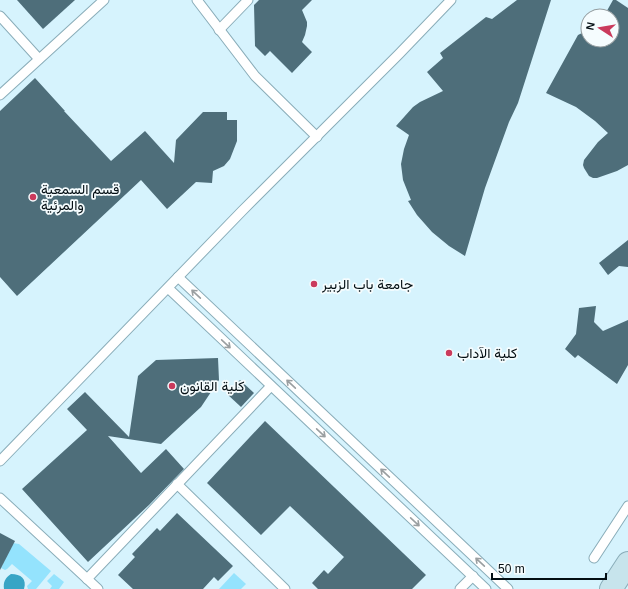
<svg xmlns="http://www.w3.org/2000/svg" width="628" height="589" font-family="Arial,Vazirmatn,sans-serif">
<rect width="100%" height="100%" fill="#d6f3fd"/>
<g fill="#94e3fd">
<polygon points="13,543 19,544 51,571 36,589 28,589 27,586 32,581 12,564 7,569 5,570 1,568"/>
<polygon points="234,573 246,584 241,589 219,589"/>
<polygon points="54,574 64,582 59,589 50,589 52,586 47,581"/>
</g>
<path fill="#37a5c5" d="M11,574C21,574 27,579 24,589H4C3,582 5,578 11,574Z"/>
<g fill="#4e6e7a">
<polygon points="17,0 75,0 43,29"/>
<polygon points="259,0 312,0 302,10 307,22 307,26 305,35 302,42 312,52 292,73 270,51 265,56 255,46 254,5"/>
<polygon points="517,0 551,0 518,103 509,122 485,188 465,256 449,246 432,232 417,215 408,201 411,200 403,180 401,164 404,149 409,135 396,126 413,107 420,102 443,91 427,72 443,58 440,53 486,17 492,19"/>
<polygon points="613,0 616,0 628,8 628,165 617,171 597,178 593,178 589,176 584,168 583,165 584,160 598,142 608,133 595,121 576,107 546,93 578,35 588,30 588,40 612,40 612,16 604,16"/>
<polygon points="35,78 65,111 64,111 111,161 145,131 174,163 176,140 203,112 227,112 227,120 237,120 237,141 230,159 224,166 213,171 212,183 196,182 167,209 141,180 17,296 0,277 0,111"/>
<polygon points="628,240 628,267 619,266 608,275 599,263"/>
<polygon points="596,306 594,322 603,331 628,320 628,365 617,384 578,355 575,358 565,349 576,334 579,308"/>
<polygon points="218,358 219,380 201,407 161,444 108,436 141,473 166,449 184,469 149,505 88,562 22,489 87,430 67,409 85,392 129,437 138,376 156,360"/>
<polygon points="240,380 254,393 241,407 227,394"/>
<polygon points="265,421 426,575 412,589 318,589 312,583 324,570 328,574 344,557 290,506 261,535 207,483"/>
<polygon points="177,513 233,566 218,581 214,577 203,589 133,589 118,575 135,557 132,554 157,528 160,531"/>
<polygon points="0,533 15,541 0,570"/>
</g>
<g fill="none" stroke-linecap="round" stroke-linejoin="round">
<g stroke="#8aadb9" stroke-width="11">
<g id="lane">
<polyline points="197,0 255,76 317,137"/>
<polyline points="0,16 39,59"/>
<polyline points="219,30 248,0"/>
<polyline points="0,95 104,0"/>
<polyline points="178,277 508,589"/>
<polyline points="168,288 486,589"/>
<polyline points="0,461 242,211 399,54 451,0"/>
<polyline points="177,484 285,589"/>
<polyline points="0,498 98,589"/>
<polyline points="594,558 628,506"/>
<polyline points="87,579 271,386"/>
<polyline points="460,589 473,576"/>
</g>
</g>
<g stroke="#8aadb9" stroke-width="24">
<polyline id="secondary" points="611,589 628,563"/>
</g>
<use href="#lane" stroke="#fff" stroke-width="9"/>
<use href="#secondary" stroke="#c7e4ec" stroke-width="22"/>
</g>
<defs><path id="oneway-shaft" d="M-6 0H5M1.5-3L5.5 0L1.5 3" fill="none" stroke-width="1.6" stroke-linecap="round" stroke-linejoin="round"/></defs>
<g stroke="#9a9fa1">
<use href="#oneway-shaft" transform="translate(196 294) rotate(-137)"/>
<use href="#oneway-shaft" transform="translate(226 344) rotate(43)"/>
<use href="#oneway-shaft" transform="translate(291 384) rotate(-137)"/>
<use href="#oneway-shaft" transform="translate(321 433) rotate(43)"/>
<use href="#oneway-shaft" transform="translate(385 473) rotate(-137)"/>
<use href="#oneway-shaft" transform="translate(415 522) rotate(43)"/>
<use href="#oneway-shaft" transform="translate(480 562) rotate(-137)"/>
</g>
<g fill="#ca3a5c" stroke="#f5fcfe" stroke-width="1.5">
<circle cx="33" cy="197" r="4"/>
<circle cx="314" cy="284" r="4"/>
<circle cx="449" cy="353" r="4"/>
<circle cx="172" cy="386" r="4"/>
</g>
<g text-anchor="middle" stroke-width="3.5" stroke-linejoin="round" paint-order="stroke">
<g font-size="14" fill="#030e13" stroke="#f5fcfe" text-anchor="start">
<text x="41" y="194">قسم السمعية<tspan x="41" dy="16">والمرئية</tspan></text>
<text x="322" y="289">جامعة باب الزبير</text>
<text x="457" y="358">كلية الآداب</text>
<text x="180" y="391">كلية القانون</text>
</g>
</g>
<g transform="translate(600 28) rotate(282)"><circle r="19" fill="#f5fcfe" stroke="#949da0"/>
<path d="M0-3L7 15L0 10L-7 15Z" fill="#ca3a5c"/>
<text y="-6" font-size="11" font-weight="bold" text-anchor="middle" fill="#030e13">N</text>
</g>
<path d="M492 573v6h114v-6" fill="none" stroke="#030e13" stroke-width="2"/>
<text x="498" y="573" font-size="12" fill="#030e13" stroke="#f5fcfe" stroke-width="3" paint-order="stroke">50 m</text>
</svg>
